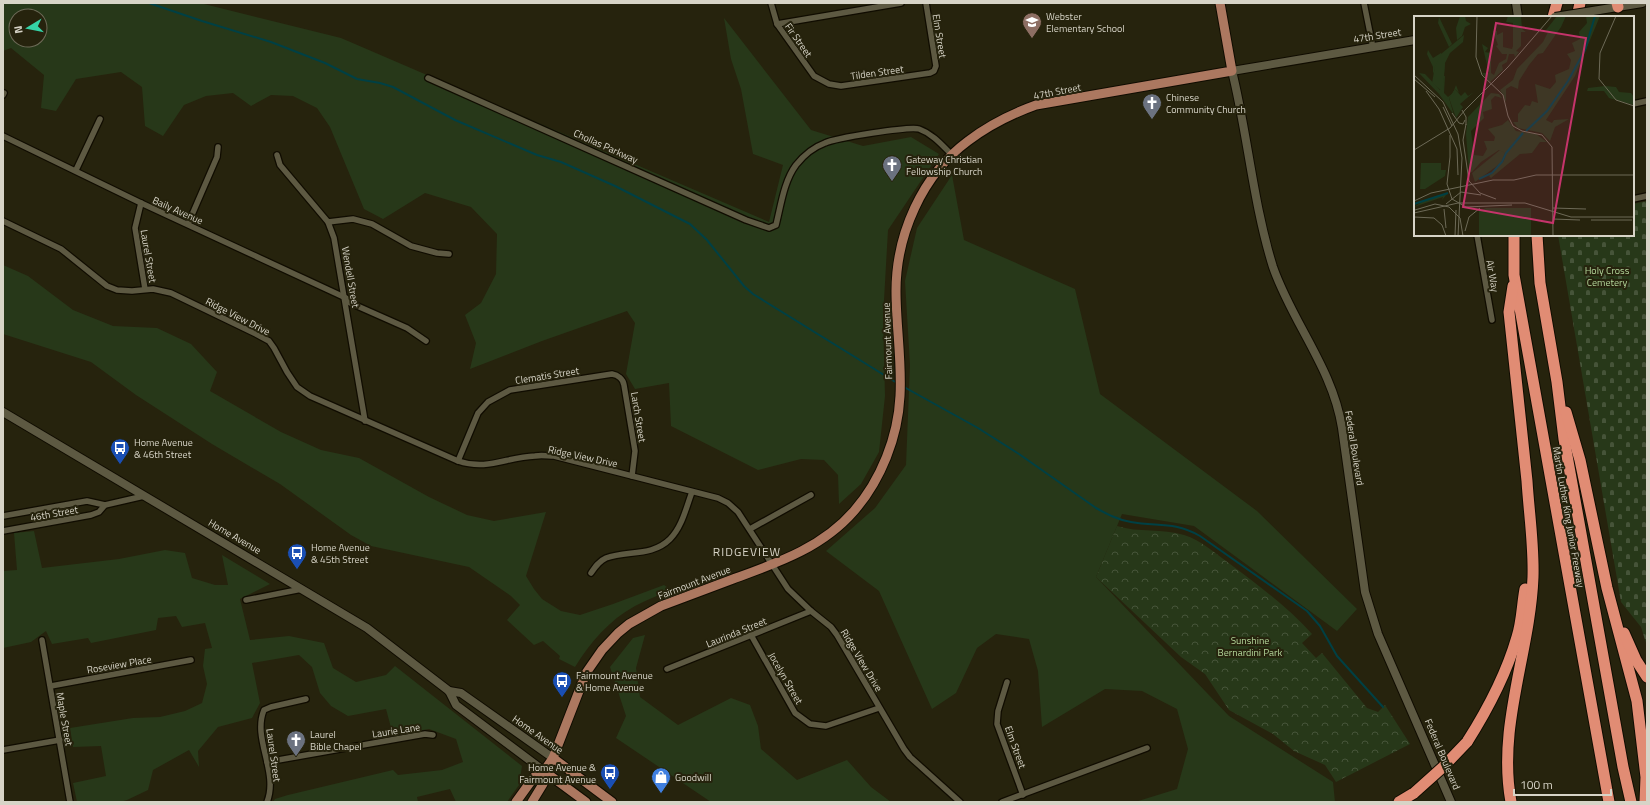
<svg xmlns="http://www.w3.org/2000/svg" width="1650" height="805" font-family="'Titillium Web',sans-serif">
<defs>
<pattern id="cemetery-stones" width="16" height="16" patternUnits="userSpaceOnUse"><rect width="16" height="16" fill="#273819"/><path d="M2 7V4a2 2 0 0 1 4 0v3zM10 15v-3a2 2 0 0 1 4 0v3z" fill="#465439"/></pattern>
<pattern id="park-crowns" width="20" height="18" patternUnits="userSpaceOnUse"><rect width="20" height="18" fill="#273819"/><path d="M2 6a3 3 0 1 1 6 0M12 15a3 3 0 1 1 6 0" fill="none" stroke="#465439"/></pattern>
</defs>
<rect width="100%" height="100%" fill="#26230d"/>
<g fill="#273819" fill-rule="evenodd">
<path d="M3,3H200L341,38L769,222L783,165L753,154L741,89L731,59L724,18L811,130L863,146L911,137L939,154L888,230L883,318L885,396L879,452L861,484L839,504L838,475L824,460L801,459L758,470L671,426L669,383L635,389L626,374L635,323L627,311L542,341L470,369L476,343L465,315L481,303L496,274L497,234L471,207L425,193L383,219L364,209L330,127L317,108L293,96L271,95L251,106L233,93L206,96L184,105L163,136L145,126L142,87L121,72L76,79L56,111L41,108L44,75L11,48L3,51ZM16,16H40V40H16Z"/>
<polygon points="952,175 964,240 1075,289 1100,394 1257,511 1357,609 1337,631 1194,526 1122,514 1096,577 1229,716 1333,782 1335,802 1135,802 1177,789 1188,749 1177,709 1142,691 1105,689 1042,727 1038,671 1029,639 996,634 977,648 956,693 932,709 879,591 826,551 875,508 906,465 910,365 905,281 917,228"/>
<path d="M3,265L28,276L73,310L113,326L157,328L191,344L217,372L210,391L281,432L321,450L359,458L429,497L467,515L494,521L546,512L526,576L534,589L542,599L561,611L580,615L613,604L664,585L671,590C659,595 646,600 635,606C609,620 590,643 575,667L559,659L560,656L543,641L534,645L507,620L520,605L511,596L469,567L371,546L351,535L280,484L212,444L136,395L91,362L3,334Z"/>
<polygon points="34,531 42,568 119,559 165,550 185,553 192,578 215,585 228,585 222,555 270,584 240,599 250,640 289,636 324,643 333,668 356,682 386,675 395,666 522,766 519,785 507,802 456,802 450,789 417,797 418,802 273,802 275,799 288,795 393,770 398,775 442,770 463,762 456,739 429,729 393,735 386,709 348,716 331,706 320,693 312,667 299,655 252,663 260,703 252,718 218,727 198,751 199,767 189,750 153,770 148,790 127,800 120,802 77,802 73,783 106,776 101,746 73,747 70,728 133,718 160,717 185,711 202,703 207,684 203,666 205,649 212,648 205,623 182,627 176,616 158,618 156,630 91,643 88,638 52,644 46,631 31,642 3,648 3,571 17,570 14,533"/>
<polygon points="645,635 636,668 640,697 678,725 731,698 750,705 758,726 761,749 797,780 847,760 871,787 891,802 711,802 616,738 626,716 610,667 633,638"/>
</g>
<polygon fill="url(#cemetery-stones)" points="1647,201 1647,646 1641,627 1621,602 1558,235 1633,235 1633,204"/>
<path fill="url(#park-crowns)" d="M1117,526C1138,533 1162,528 1184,535C1201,540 1216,554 1230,564C1259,586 1288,607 1312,634L1302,643L1316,658L1322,653L1367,708L1378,712L1385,705L1410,744L1336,782L1325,765L1294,751L1273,734L1229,710L1205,674L1181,657L1096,577Z"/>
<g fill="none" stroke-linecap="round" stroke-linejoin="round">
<g stroke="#004044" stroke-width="2">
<polyline points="149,3 202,21 271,42 325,63 357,79 380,83 393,87 455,120 537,155 561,162 615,186 690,224 707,240 744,286 753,294 897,383"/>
<path d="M904,387L978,428L1019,454L1096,508C1107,514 1118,520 1131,522C1158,527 1173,521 1200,536L1307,611L1320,626L1337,656L1383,707"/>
</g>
<g stroke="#100c00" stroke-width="8">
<g id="minor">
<polyline points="771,3 777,24 814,76 829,84 841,86 930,73 934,71 936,66 926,3"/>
<polyline points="1364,3 1373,48"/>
<polyline points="777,24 901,3"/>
<path d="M428,78L746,220L769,228L776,225C781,205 784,181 796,165C804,155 814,147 825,143C835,138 910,126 919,129C933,134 942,145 952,155"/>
<polyline points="3,95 4,93"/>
<polyline points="1633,104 1647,101"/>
<polyline points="3,136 141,203 346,298"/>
<polyline points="277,155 280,165 328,222 334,238 365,421"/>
<polyline points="76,170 100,119"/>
<polyline points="1633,199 1647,196"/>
<polyline points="141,203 135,228 145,289"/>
<path d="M3,221L61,249L107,286L117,290L132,291L153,289L171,293L256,334L269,341L274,348L287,372L297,387L310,396L458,461C488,471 506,457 535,456C541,455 548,456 554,456L718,498L728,503L738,512L788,589L811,611L831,627L837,635L904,749L910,757L960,802"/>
<polyline points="328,222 353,219 372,224 411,246 437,253 449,254"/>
<polyline points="188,224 217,157 218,147"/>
<polyline points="1477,235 1492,320"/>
<polyline points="346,301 407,328 426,341"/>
<path d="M458,461L478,413L488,402L510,390L612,374C618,375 623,379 624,385L635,451L632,476"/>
<polyline points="3,516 87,501 105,505"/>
<polyline points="750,529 811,495"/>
<polyline points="3,531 91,515 99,512 105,505 144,496"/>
<path d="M591,573C595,567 599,561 606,558C627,550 652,557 670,539C682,527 686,508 692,492"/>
<polyline points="246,600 302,589"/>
<polyline points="751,635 795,713 810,724 826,726 879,708"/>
<polyline points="42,640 70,802"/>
<polyline points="667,669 811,611"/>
<polyline points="1007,682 998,711 997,724 1023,795"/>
<polyline points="51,686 191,660"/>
<polyline points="3,750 60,740"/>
<polyline points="267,762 425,734 433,735"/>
<path d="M267,802C279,772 252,739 264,710L271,707L306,699"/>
<polyline points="1002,802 1147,748"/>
</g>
</g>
<g stroke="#100c00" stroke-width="10">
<g id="secondary">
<polyline points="1516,3 1518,17"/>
<polyline points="1599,10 1642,3"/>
<path d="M1415,40L1232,71C1248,136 1253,203 1273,267C1292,322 1333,369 1342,428L1365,592L1378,634L1451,802"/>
<polyline points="3,412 367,628 449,691 456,705 544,771"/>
<polyline points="449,691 461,693 553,758"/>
</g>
</g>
<g stroke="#100c00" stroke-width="11">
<g id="primary">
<polyline points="553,758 612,802"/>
<polyline points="544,771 586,802"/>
<path d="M516,802L534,777L544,771L553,758L586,673L602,650L618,633L629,624L661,606C685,597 709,588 733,579C777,563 822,548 854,511C881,480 898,437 900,396C902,361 896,326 896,291C896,235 922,175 968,141C989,125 1011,114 1036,105L1232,71L1220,3"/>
<polyline points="532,802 543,784 544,771"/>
</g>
</g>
<g stroke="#100c00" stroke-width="13">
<g id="motorway">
<polyline points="1617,3 1618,7"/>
<polyline points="1553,17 1557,3"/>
<polyline points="1577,17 1580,3"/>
<polyline points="1514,235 1514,275 1609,802"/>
<polyline points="1537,235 1540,283 1557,382 1564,439 1623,767 1631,802"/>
<polyline points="1566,412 1580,460 1607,588 1637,701 1646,777 1645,802"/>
<polyline points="1624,633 1636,660 1647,677"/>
<path d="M1467,742C1488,709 1506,675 1517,637C1522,622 1522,605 1525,589"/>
<polyline points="1399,802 1414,793"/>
<path d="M1511,802C1497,726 1530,653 1533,577C1534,545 1529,513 1527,481C1521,425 1515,368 1509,312L1513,286"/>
</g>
</g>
<use href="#minor" stroke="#5d5942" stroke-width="5.5"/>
<use href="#secondary" stroke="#5d5942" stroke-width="8"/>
<use href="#primary" stroke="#ac7860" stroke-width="9"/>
<use href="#motorway" stroke="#e18c74" stroke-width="11"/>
<g stroke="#100c00" stroke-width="10" stroke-linecap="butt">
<polyline id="secondary-bridge" points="1555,17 1599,10"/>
</g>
<g stroke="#100c00" stroke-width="13" stroke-linecap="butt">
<polyline id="motorway-bridge" points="1414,793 1443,767 1467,742"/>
</g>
<use href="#secondary-bridge" stroke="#5d5942" stroke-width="8"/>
<use href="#motorway-bridge" stroke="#e18c74" stroke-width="11"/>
</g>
<defs>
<g id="school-pin" transform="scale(1)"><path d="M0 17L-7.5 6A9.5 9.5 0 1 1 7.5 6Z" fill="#8d6e63" stroke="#26230d"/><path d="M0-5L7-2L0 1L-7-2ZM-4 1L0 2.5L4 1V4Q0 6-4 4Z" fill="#fff"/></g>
<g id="church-pin" transform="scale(1)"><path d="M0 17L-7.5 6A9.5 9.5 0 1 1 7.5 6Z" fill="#6b7280" stroke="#26230d"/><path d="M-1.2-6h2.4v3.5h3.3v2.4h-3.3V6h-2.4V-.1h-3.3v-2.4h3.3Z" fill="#fff"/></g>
<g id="bus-pin" transform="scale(1)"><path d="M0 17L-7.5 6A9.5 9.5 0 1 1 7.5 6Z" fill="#1a4fb4" stroke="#26230d"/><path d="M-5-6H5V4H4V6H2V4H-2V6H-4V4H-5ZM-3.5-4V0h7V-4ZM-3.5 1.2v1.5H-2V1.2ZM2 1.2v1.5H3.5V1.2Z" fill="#fff"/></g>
<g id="shop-pin" transform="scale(1)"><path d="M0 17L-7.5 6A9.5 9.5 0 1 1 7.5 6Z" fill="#3f7fe0" stroke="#26230d"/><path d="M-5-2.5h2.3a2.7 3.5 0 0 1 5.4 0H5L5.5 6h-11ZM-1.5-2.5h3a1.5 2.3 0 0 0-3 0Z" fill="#fff"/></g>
</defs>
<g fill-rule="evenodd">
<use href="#school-pin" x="1032" y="22"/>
<use href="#church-pin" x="1152" y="103"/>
<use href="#church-pin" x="892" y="165"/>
<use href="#bus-pin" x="120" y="448"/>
<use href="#bus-pin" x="297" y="553"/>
<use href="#bus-pin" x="562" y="681"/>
<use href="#church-pin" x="296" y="740"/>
<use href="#bus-pin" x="610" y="773"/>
<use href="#shop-pin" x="661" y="777"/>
</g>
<g text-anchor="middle" stroke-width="4" stroke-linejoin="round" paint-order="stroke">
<g font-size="10" fill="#d7d4c7" stroke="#26230d" text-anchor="start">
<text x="1046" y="20">Webster<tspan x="1046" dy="12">Elementary School</tspan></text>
<text x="1166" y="101">Chinese<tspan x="1166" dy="12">Community Church</tspan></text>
<text x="906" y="163">Gateway Christian<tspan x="906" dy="12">Fellowship Church</tspan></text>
<text x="134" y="446">Home Avenue<tspan x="134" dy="12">&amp; 46th Street</tspan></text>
<text x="311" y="551">Home Avenue<tspan x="311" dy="12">&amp; 45th Street</tspan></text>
<text x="576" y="679">Fairmount Avenue<tspan x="576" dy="12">&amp; Home Avenue</tspan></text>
<text x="310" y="738">Laurel<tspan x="310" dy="12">Bible Chapel</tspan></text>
<text x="596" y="771" text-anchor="end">Home Avenue &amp;<tspan x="596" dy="12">Fairmount Avenue</tspan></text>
<text x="675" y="781">Goodwill</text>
</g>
<g font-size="10" fill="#d7d4c7" stroke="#26230d">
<text transform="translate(1377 35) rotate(-9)" y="4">47th Street</text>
<text transform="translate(940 36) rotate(81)" y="4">Elm Street</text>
<text transform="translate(799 40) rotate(55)" y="4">Fir Street</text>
<text transform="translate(877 72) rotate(-8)" y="4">Tilden Street</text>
<text transform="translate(1057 91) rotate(-11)" y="4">47th Street</text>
<text transform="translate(606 146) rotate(24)" y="4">Chollas Parkway</text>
<text transform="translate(178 210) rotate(24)" y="4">Baily Avenue</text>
<text transform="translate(149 256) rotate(80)" y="4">Laurel Street</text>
<text transform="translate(1493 276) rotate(80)" y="4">Air Way</text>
<text transform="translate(351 277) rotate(80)" y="4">Wendell Street</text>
<text transform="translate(238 316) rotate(27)" y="4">Ridge View Drive</text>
<text transform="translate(887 341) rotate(-92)" y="4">Fairmount Avenue</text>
<text transform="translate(547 375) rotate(-9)" y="4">Clematis Street</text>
<text transform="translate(639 417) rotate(81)" y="4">Larch Street</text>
<text transform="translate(1355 448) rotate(81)" y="4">Federal Boulevard</text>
<text transform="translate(583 456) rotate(12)" y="4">Ridge View Drive</text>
<text transform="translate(54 513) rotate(-10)" y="4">46th Street</text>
<text transform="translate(1569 517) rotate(80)" y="4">Martin Luther King Junior Freeway</text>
<text transform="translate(235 536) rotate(30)" y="4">Home Avenue</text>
<text transform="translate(694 582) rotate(-21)" y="4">Fairmount Avenue</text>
<text transform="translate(736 632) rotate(-22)" y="4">Laurinda Street</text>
<text transform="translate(862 660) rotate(59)" y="4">Ridge View Drive</text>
<text transform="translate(119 664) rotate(-10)" y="4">Roseview Place</text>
<text transform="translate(786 678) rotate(60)" y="4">Jocelyn Street</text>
<text transform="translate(65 719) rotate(80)" y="4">Maple Street</text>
<text transform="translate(396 730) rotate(-9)" y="4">Laurie Lane</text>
<text transform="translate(538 734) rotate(35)" y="4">Home Avenue</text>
<text transform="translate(1016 747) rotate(70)" y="4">Elm Street</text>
<text transform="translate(1443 754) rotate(67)" y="4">Federal Boulevard</text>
<text transform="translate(274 755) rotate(82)" y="4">Laurel Street</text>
</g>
<g font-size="10" fill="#b4d79b" stroke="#26230d">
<text x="1607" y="274">Holy Cross<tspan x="1607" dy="12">Cemetery</tspan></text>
<text x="1250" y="644">Sunshine<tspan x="1250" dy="12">Bernardini Park</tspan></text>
</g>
<g font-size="12" letter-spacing="1" fill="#d7d4c7" stroke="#26230d">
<text x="747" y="556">RIDGEVIEW</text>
</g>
</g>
<g transform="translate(1414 16)">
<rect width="220" height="220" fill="#26230d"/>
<path d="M46,0H51L52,5L57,8L51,11L48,20L43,24L42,12ZM94,0H107L108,13L112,16H107V30L102,35L105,36L101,41L100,38H95L93,46L88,49L89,54L76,66L68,57H75L68,28L74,32L71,36L77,37V57L80,59L85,47L92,43L93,38H88L82,30L84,29L79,15H83V19L89,16V31L98,33L99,30V7L92,6ZM143,0H152L147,11L129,37L124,38L115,49L105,65L104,73L97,70L92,73V86L86,74L99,64L103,53L129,26L134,16L132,14ZM172,0H186L161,60L132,104L138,107L140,104L155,103L141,111L136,125L128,117L104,112L99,106H104V98L111,89L116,90L118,85L124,87L121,68L136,73L142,66L141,59L155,53L157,44L153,38L161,35L158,27L166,23L165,16L173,7ZM25,1L38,28L35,31L24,7ZM191,70L202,71L205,76L217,77L220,81V89L195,82L190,75H173L174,72ZM41,73L47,80L51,76L54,80L60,76L46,88L49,91L42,102L35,82ZM77,77L85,78L88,82L81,80L77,84L78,93L69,96L70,102L57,115L60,139L69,140L73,133L70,125H80L81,121L74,113L88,109L94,104L102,115L122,118L133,126H126L118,137L106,138L77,162L75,160L89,146L92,138L85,134L67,146L58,156H55L52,118L54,101ZM7,147H27V154H32L31,160L11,173H6Z" fill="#273819"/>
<path d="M14,34L19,42L27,37L31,47L30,58L24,46L19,58V51L13,38ZM5,57L11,58L26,74L29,60H31L30,77L34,81L39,77L42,69L45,77L41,73L40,78L35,82L40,99L25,78ZM33,178L28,184L29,181L0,191L13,183Z" fill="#273819"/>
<path d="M72,192H117V220H65V195Z" fill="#273819"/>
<path d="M50,19L49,26L36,37L31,47L29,76L18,67L21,50L27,38ZM86,134L91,137L87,147L61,166L58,157Z" fill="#273819"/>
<path fill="none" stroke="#004044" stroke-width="2" d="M112,115L133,95L154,65L171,34L181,0M65,163L78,157L88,146L92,137L109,117M0,188L34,177"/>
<path fill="none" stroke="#6d6a57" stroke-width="1" d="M63,0L62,41L68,59L89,79L94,100L99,110L108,115L128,119L138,131L139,220M202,0L186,37L185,63L202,84L220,90M0,59L29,86L44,118L48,142L44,220M0,63L21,81M12,75L25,93L43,133L44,159M29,91L38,110M48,94L52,101V109M38,97L45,107L49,108L51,104M52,108L49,124L55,165L66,177L82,183M36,119V141L33,168L38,183L52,191L98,189M0,134L36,112L51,94L94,51L138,0M0,185L17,177L79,164H100L122,159H220M32,188L47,176L67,179M139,192L172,193M30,193L32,212M1,194L21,188L35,191L46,202L49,220M0,197L44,187H111L157,201H220M0,201L20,202L28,209L32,220M139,203L166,204M177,204H218M51,215L55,201L66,192M41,220L42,194"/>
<path fill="#c5346b" fill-opacity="0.15" stroke="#c5346b" stroke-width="2" d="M82,7L172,22L139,207L49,191Z"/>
<rect width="220" height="220" fill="none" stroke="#d7d4c7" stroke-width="2"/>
</g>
<rect width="1650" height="805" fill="none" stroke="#d7d4c7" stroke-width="8"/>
<g transform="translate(28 28) rotate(260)"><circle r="19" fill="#26230d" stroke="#6d6a57"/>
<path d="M0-3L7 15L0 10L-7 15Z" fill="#35d4a7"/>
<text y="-6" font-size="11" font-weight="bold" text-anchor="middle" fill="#d7d4c7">N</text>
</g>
<path d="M1514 789v6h97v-6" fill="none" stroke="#d7d4c7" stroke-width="2"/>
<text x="1520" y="789" font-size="12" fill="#d7d4c7" stroke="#26230d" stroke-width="3" paint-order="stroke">100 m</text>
</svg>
